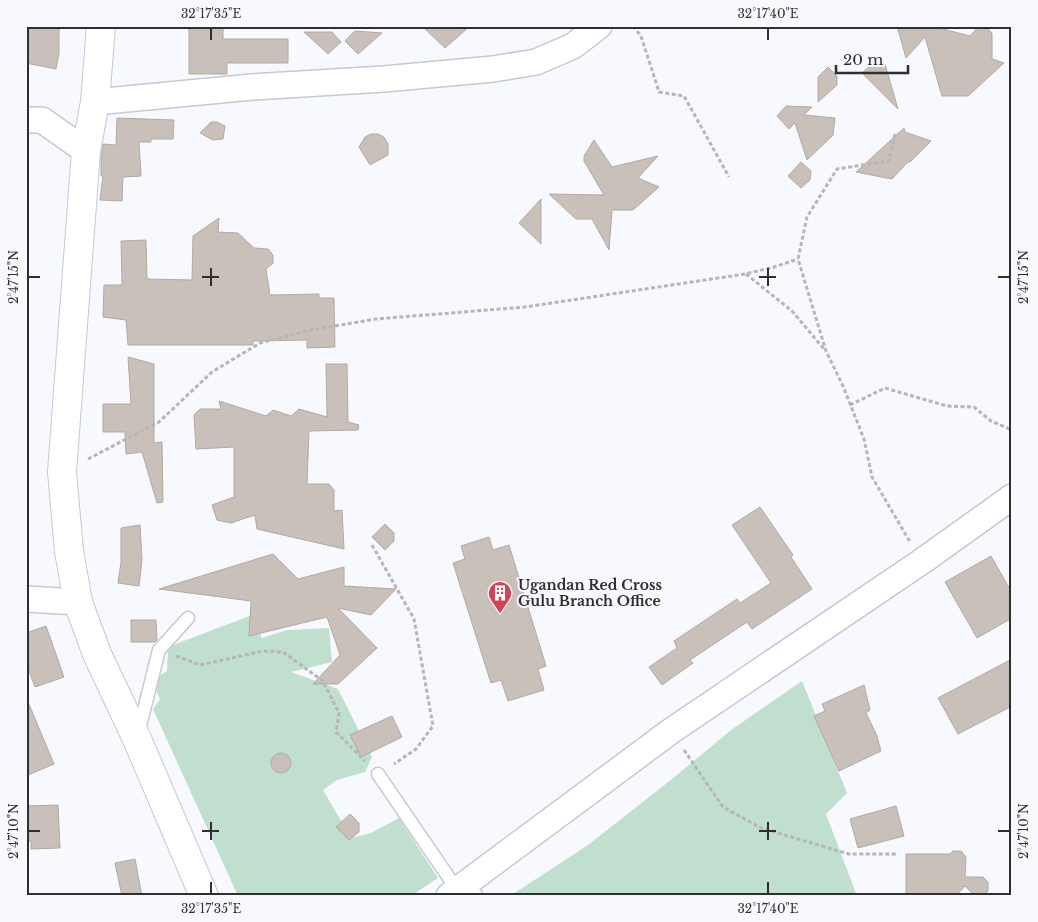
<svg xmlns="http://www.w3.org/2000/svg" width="1038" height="922" font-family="'Libre Baskerville',serif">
<rect width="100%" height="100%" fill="#f7f9ff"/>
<g fill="#c1dfcf">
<polygon points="252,615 262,638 287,630 329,628 332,662 291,672 338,689 372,757 365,772 337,780 323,790 351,838 371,833 399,818 438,878 411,896 238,896 153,709 160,699 152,681 167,671 168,647"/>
<polygon points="802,681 847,793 826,814 857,896 510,896 588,845 672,779 731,730"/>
</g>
<g fill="#c8c0b9" stroke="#b2a9a2">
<polygon points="26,26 59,26 59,53 56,69 26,63"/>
<polygon points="189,26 223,26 223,39 288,39 288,63 227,63 227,74 189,74"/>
<polygon points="422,26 470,26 445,48"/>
<polygon points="897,26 942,26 943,29 970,36 979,26 985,26 992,33 992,59 1004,63 968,96 942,96 925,37 906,58"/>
<polygon points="355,31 382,33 358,54 345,41"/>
<polygon points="304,32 332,32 341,42 328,54"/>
<polygon points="872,64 885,64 898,109 862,73"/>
<polygon points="828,67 837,76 837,85 818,102 818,77"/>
<polygon points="786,106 812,107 804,115 835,118 833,135 807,160 795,123 789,129 777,116"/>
<polygon points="117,118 174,120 173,139 151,139 151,142 139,142 141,176 123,177 122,201 100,200 103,176 101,176 101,158 103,144 116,145"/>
<polygon points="211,122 217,122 225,126 223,139 213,140 200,133"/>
<polygon points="904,128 905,132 931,141 910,162 908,162 892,179 856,172"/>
<polygon points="371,134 378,134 384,137 388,144 388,155 370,165 359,147 365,137"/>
<polygon points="594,140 612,167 658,156 638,178 659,187 633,210 612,210 609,250 592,219 576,219 549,194 604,195 584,161 584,156"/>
<polygon points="801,162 811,171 810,180 801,188 788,176"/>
<polygon points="541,199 541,244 519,223"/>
<polygon points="219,218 218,232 238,233 254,248 268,249 273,255 273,263 266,269 270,295 319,294 319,298 334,298 335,347 307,348 307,340 253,341 253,345 128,345 126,320 103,317 104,285 122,285 121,241 146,240 147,279 192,280 193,236"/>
<polygon points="128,357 154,364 154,443 162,442 163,502 157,503 142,452 126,454 125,432 103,432 103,404 131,404"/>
<polygon points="326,364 347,364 348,422 359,425 358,430 309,431 307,484 329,484 334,490 334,511 342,510 344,549 257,529 255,515 231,523 217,520 212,505 234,497 234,447 196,449 194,415 200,409 221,409 219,401 266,416 273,410 291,416 299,409 327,417"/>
<polygon points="760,507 793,555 791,557 812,589 752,629 747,622 690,660 693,663 662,685 649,667 677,648 674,641 737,599 740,603 771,583 732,525"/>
<polygon points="385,524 394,533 394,541 385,550 372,537"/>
<polygon points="140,525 142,560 139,586 118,583 121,562 121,528"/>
<polygon points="489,537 493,550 509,545 546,666 538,669 544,690 508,701 501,680 491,683 453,563 465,559 461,546"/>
<polygon points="273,554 298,579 344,567 344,586 396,589 371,615 338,608 377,648 338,684 313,684 340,655 327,617 249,636 251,601 159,589"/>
<polygon points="991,556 1012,593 1012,618 977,638 945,582"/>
<polygon points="131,620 156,620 157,640 155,642 131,642"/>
<polygon points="46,626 64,677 35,687 26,663 26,633"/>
<polygon points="1012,659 1012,706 958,734 938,698"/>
<polygon points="864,685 870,710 866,713 877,736 881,751 839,771 814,716 825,711 822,704"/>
<polygon points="26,697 54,764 26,776"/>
<polygon points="392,716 402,737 361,757 350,735"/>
<circle cx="281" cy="763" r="10"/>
<polygon points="58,805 60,848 31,849 31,841 26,841 26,806"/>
<polygon points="896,806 904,836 858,848 850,819"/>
<polygon points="350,814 359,823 359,832 349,840 336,827"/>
<polygon points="953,851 961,851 966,857 965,877 983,877 988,882 988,891 983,896 975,896 965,886 956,896 906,896 906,854 950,854"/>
<polygon points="135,859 142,896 122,896 115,863"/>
</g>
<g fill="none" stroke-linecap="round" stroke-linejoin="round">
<g stroke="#c5c9d2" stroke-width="15">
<g id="service">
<polyline points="138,734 159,650 188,618"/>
<polyline points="378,774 458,891"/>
<polyline points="467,884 477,896"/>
</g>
</g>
<g stroke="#c5c9d2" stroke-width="28">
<g id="minor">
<polyline points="95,102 252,87 384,79 493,69 536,62 573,46 599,26"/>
<polyline points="26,120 42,120 86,151"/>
<polyline points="26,599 78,602"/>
<polyline points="449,896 671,731 921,562 1012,497"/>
</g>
</g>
<g stroke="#c5c9d2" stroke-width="30">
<polyline id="tertiary" points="101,26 95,102 86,151 62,472 69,551 78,602 97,654 137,739 204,896"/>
</g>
<g stroke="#b4b6bb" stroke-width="3" stroke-dasharray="4 2.5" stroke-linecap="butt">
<polyline points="633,26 641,36 659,92 684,96 729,177"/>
<polyline points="895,134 889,161 837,169 807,217 798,259 826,351 843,386 864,439 872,477 910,542"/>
<polyline points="746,274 792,311 824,349"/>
<polyline points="850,405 885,388 947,406 974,407 991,421 1012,430"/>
<polyline points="88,459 159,422 212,372 260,343 311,330 376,319 525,307 745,274 774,267 798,259"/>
<polyline points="372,545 414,619 433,726 416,749 394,764"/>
<polyline points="176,656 200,665 263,651 283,652 323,681 339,713 336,732 365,761"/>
<polyline points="684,750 723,807 761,828 849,854 898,854"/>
</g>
<use href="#service" stroke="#fff" stroke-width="12"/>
<use href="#minor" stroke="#fff" stroke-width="25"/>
<use href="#tertiary" stroke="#fff" stroke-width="28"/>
</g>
<path fill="none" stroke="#2e2f33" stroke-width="2" d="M211,28V40M768,28V40M211,268V286M768,268V286M28,277H40M202,277H219M759,277H776M998,277H1010M211,822V840M768,822V840M28,831H40M202,831H219M759,831H776M998,831H1010M211,882V894M768,882V894"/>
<defs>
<g id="building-pin" transform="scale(1.25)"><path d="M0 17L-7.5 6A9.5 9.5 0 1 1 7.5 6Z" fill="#d34256" stroke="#f7f9ff"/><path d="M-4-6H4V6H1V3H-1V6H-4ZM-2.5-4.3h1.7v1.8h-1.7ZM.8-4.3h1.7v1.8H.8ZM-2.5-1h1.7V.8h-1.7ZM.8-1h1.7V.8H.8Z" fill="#fff"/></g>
</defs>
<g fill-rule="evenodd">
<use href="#building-pin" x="500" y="593"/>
</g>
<g text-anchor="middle" stroke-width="4" stroke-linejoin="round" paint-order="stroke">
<g font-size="14" font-weight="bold" fill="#2e2f33" stroke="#f7f9ff" text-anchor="start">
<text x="518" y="590">Ugandan Red Cross<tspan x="518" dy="16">Gulu Branch Office</tspan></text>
</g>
</g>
<rect width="1038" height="922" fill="none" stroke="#f7f9ff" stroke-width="55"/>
<path d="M836 65v8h72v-8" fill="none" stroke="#2e2f33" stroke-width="2.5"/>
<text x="843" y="65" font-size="15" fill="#2e2f33" stroke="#f7f9ff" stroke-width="4" paint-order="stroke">20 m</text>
<rect x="28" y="28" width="982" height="866" fill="none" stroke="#2e2f33" stroke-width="2"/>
<g font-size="12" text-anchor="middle" fill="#2e2f33">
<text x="211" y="18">32°17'35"E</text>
<text x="768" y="18">32°17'40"E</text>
<text transform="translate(14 277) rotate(-90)" y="4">2°47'15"N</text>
<text transform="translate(1024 277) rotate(-90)" y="4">2°47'15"N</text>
<text transform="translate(14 831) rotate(-90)" y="4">2°47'10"N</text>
<text transform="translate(1024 831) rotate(-90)" y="4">2°47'10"N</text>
<text x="211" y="913">32°17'35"E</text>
<text x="768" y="913">32°17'40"E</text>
</g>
</svg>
